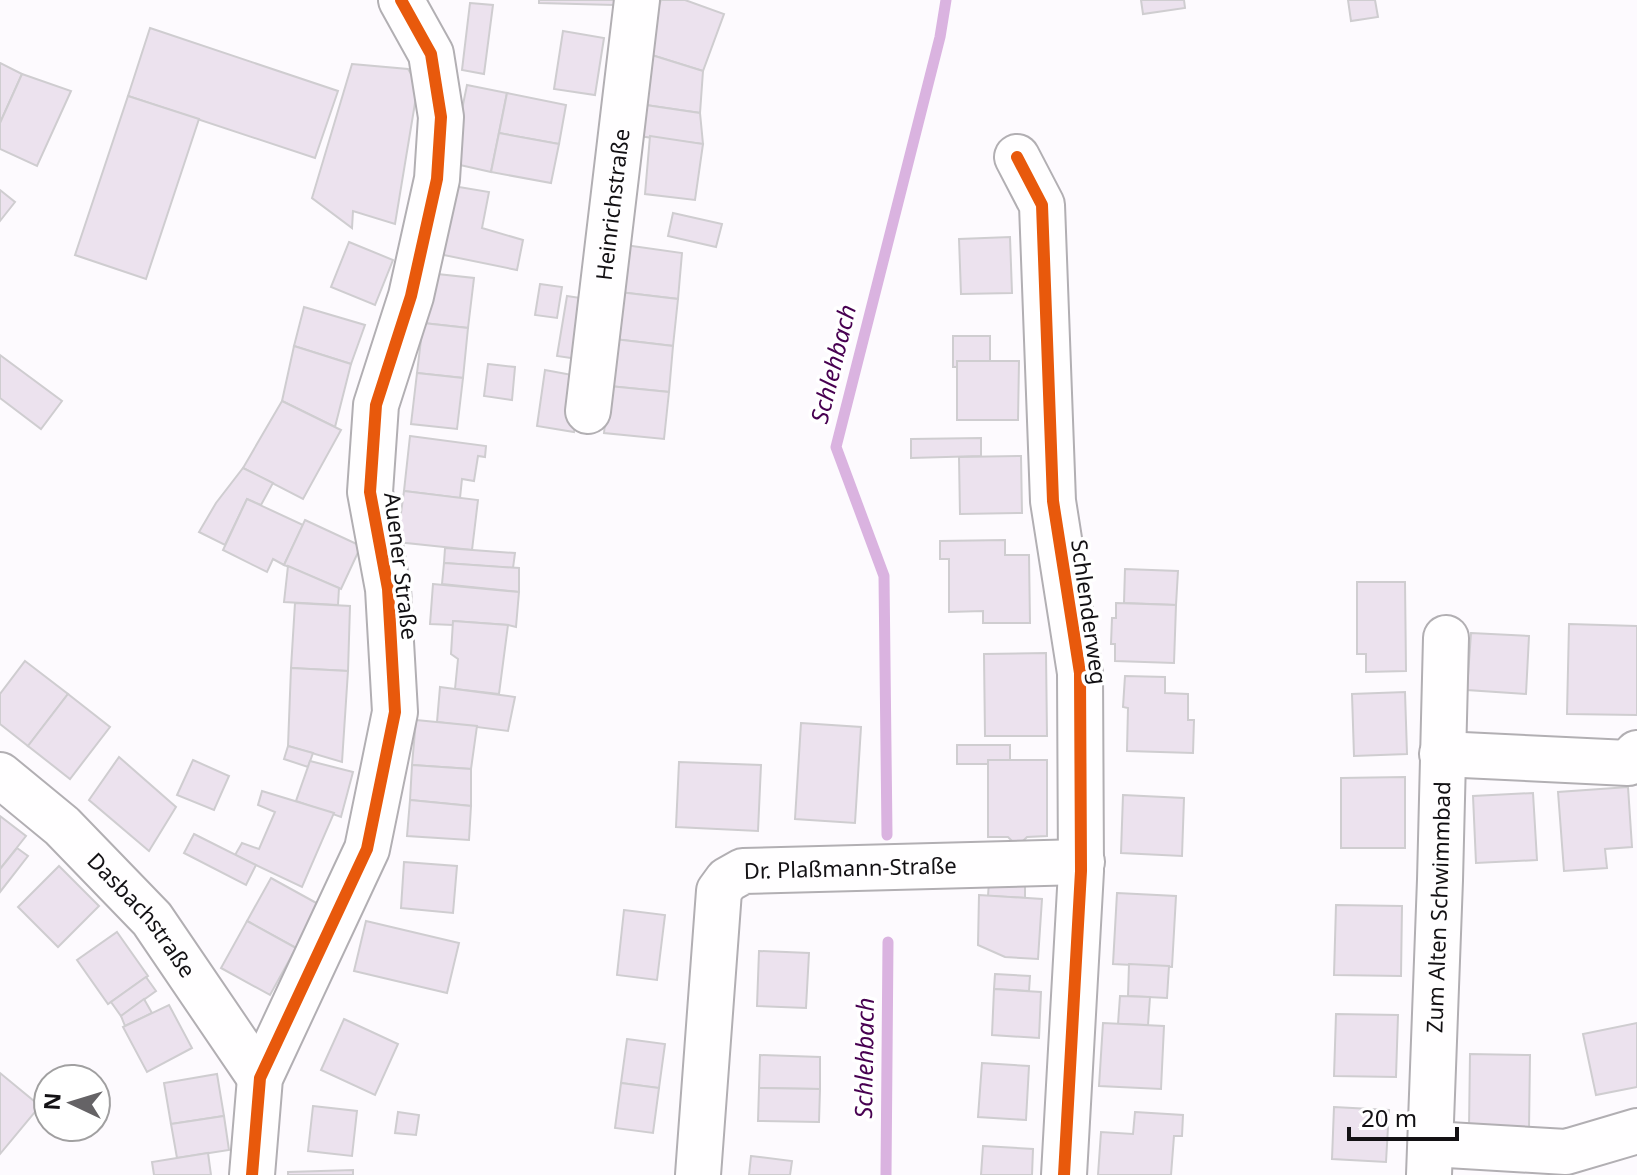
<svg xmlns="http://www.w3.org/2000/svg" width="1637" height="1175" font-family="'Noto Sans',sans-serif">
<rect width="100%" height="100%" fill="#fdfafe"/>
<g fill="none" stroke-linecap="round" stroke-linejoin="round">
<g stroke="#dab3e0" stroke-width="11">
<polyline points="887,835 884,576 836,447 940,37 946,0"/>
<polyline points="886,1175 888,942"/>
</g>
</g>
<g fill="#ece2ee" stroke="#cfcdd0" stroke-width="2">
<polygon points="539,0 614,0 614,5 539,3"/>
<polygon points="661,0 685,0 724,14 703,71 642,52"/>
<polygon points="1141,0 1184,0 1185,8 1143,14"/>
<polygon points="1348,0 1375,0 1378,17 1351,21"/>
<polygon points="470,3 493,5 484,74 462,70"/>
<polygon points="150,28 338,91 315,158 128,96"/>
<polygon points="563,31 604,38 595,95 554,89"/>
<polygon points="642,52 703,71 700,113 639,104"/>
<polygon points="0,63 22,74 0,123"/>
<polygon points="352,64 408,69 418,85 395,224 353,211 352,228 312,198"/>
<polygon points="22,74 71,91 37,166 0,149 0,123"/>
<polygon points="467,85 507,93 491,172 451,163"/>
<polygon points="507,93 566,105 559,144 499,133"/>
<polygon points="128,96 199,119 146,279 75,255"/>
<polygon points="639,104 700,113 703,144 638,136"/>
<polygon points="499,133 559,144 551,183 491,172"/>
<polygon points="650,136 703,144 695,200 645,194"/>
<polygon points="447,185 489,192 482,228 523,240 517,270 434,253"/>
<polygon points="0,190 15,202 0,221"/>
<polygon points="673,213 722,224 716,247 668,236"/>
<polygon points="1010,237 1012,293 961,294 959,239"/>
<polygon points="349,242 393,260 375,305 331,287"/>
<polygon points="625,245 682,253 678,299 619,292"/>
<polygon points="428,273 474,278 468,328 423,323"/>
<polygon points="540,284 562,287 557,318 535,315"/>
<polygon points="619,292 678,299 673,346 614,339"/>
<polygon points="567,296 594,300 585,360 557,356"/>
<polygon points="304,307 365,325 351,364 294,346"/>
<polygon points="423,323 468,328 463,378 417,373"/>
<polygon points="953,336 990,336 990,361 957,361 957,367 953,367"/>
<polygon points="614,339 673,346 669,392 609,386"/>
<polygon points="294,346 351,364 335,427 282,401"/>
<polygon points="0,355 62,401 41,429 0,398"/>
<polygon points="957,361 1019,361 1018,420 957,420"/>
<polygon points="488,364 515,367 512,400 484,396"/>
<polygon points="545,370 583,377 574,432 537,426"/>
<polygon points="417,373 463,378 457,429 411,424"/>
<polygon points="609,386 669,392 664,439 604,433"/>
<polygon points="282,401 341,430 303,499 243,468"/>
<polygon points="410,436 486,446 485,457 478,456 474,481 462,479 460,498 404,491"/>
<polygon points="981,438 981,456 911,458 911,439"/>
<polygon points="1021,456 1022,513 960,514 959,457"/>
<polygon points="243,468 273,483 261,505 247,499 225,545 199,532 216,503"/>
<polygon points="404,491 478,500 472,550 397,542"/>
<polygon points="247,499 303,525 284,565 273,559 267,572 223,550"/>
<polygon points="305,520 361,546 341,589 284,565"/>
<polygon points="1005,540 1005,555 1029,555 1030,623 983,623 983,611 949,612 949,559 940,559 940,541"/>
<polygon points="445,548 515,553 513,568 444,563"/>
<polygon points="444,563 519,568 519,592 442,584"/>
<polygon points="288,566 339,588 338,605 284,602"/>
<polygon points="1125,569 1178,571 1176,605 1124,603"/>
<polygon points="1357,582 1405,582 1406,671 1366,672 1366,654 1357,654"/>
<polygon points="433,584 519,592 516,627 508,625 453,621 453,625 430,624"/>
<polygon points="295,603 350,606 348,671 291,668"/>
<polygon points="1116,603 1176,605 1174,663 1115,661 1115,644 1111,644 1112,618 1116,618"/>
<polygon points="453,621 508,625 499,694 455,689 458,659 451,654"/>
<polygon points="1569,624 1637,626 1637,715 1567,714"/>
<polygon points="1471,633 1529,636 1526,694 1467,690"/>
<polygon points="1046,653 1047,736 985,736 984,654"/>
<polygon points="25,661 68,694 28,746 0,724 0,694"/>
<polygon points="291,668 348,671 342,762 288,746"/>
<polygon points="1125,676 1165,677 1165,693 1188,694 1188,720 1194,720 1193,753 1127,751 1128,708 1123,707"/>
<polygon points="440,687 515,697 508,731 437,722"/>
<polygon points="1405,692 1407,754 1354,756 1352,694"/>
<polygon points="68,694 110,727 70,779 28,746"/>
<polygon points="416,720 477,726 471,769 412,765"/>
<polygon points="801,723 861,727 855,823 795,819"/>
<polygon points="957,745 1010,745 1010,760 988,760 988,764 957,764"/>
<polygon points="288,746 313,753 308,767 284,759"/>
<polygon points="119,757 176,807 149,851 89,800"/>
<polygon points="193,760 229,776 214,810 177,795"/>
<polygon points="988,760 1047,760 1047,836 1027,837 1022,842 1013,842 1008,837 988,837"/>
<polygon points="310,761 353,772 341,817 296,801"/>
<polygon points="679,762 761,765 758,831 676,827"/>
<polygon points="412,765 471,769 471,806 410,800"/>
<polygon points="1405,777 1405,848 1341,848 1341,778"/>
<polygon points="1628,787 1632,847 1605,849 1607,868 1564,871 1558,792"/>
<polygon points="262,791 334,813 302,887 235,855 242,843 259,849 275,812 258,805"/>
<polygon points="1533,793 1537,860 1476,863 1473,796"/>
<polygon points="1123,795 1184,798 1182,856 1121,853"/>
<polygon points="410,800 471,806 469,840 407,836"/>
<polygon points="0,816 26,836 0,869"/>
<polygon points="194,834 256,865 246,885 184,853"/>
<polygon points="17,848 28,856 0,892 0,869"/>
<polygon points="404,862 457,866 453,913 401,908"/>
<polygon points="59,866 99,906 58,947 18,907"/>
<polygon points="271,878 320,905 296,948 247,921"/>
<polygon points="989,881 1025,884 1025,898 988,896"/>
<polygon points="1117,893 1176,896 1172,967 1113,964"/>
<polygon points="979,895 1042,899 1038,959 1005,957 978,945"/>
<polygon points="1336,905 1402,906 1401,976 1334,975"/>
<polygon points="624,910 665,915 657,980 617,975"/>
<polygon points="247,921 296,948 270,995 221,968"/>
<polygon points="366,921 459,943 447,993 354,971"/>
<polygon points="117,932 148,976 108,1004 77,960"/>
<polygon points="759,951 809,953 806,1008 757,1006"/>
<polygon points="1129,964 1169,966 1167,998 1128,996"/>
<polygon points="995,974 1030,976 1029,991 994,989"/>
<polygon points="146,977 156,991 121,1016 111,1002"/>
<polygon points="994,989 1041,992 1039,1038 992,1035"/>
<polygon points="1120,996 1150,997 1148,1025 1118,1024"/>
<polygon points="144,999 152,1013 125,1026 121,1016"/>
<polygon points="169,1005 192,1048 147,1072 123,1027"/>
<polygon points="1336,1014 1398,1015 1396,1077 1334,1076"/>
<polygon points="344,1019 398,1044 375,1095 321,1070"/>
<polygon points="1103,1023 1164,1026 1161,1089 1099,1086"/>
<polygon points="1637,1023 1637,1087 1596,1095 1583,1034"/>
<polygon points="627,1039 665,1044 659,1088 621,1083"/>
<polygon points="1470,1054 1530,1055 1529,1129 1469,1128"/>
<polygon points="760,1055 820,1057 820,1089 759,1088"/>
<polygon points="982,1063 1029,1066 1026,1120 978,1117"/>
<polygon points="0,1073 40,1106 0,1154"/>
<polygon points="217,1074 224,1116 171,1124 164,1083"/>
<polygon points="621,1083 659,1088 653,1133 615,1128"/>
<polygon points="759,1088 820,1089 819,1122 758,1121"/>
<polygon points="313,1106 357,1111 352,1156 308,1151"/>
<polygon points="1334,1107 1389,1110 1386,1162 1332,1159"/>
<polygon points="398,1112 419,1115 416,1135 395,1133"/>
<polygon points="1135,1112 1183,1115 1182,1136 1174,1136 1171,1175 1098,1175 1101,1132 1133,1134"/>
<polygon points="224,1116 229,1150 177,1158 171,1124"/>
<polygon points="983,1146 1033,1149 1032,1175 981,1175"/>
<polygon points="208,1153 211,1175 154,1175 152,1162"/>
<polygon points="751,1156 792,1161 790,1175 749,1175"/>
<polygon points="353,1170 353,1175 288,1175 288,1172"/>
</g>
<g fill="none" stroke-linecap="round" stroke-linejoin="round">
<g stroke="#b2afb3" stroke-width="48">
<g id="minor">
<polyline points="1017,157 1042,205 1053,501 1080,673 1081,871 1064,1175"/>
<path id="s1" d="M588,411L637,0"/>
<polyline points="1442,754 1628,763 1637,753"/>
<path id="s2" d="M0,775L62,826L152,919L260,1078"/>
<polyline points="1431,1144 1566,1152 1637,1131"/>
<polyline points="252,1175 260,1078 367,849 395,712 388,589 370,492 376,405 411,296 437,179 441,117 431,54 401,0"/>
<path id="s3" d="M698,1175L719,891L727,880L743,871L1082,862"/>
<path id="s4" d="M1429,1175L1440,880L1446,638"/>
</g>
</g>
<use href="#minor" stroke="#fffeff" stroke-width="44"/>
<g stroke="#fff" stroke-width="17">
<g id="cycleway">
<polyline points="1017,157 1042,205 1053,501 1080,673 1081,871 1064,1175"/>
<polyline points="252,1175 260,1078 367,849 395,712 388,589 370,492 376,405 411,296 437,179 441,117 431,54 401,0"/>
</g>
</g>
<use href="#cycleway" stroke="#e8590c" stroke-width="12"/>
</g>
<g text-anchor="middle" stroke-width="7" stroke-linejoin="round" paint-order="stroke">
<g font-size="22" fill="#131114" stroke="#fff">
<text dy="8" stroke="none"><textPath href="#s1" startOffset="208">Heinrichstraße</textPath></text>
<text transform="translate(401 566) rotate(83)" y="8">Auener Straße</text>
<text transform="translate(1089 612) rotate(82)" y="8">Schlenderweg</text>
<text dy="8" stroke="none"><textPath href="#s3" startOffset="424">Dr. Plaßmann-Straße</textPath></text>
<text dy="8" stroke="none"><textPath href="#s4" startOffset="268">Zum Alten Schwimmbad</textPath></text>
<text dy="8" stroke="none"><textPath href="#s2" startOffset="200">Dasbachstraße</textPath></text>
</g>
<g font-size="24" font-style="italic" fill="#480051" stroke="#fff">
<text transform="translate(834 364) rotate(-76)" y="8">Schlehbach</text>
<text transform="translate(865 1058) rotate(-89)" y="8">Schlehbach</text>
</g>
</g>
<g transform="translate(72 1103) rotate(274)"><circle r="38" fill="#ffffff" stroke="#a1a0a1" stroke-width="2"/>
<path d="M0-6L14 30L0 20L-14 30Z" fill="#656366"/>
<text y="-12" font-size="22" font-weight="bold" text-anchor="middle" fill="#131114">N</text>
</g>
<path d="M1349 1127v12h108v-12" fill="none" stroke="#131114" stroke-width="4"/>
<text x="1361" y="1127" font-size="24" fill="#131114" stroke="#ffffff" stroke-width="6" paint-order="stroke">20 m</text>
</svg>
